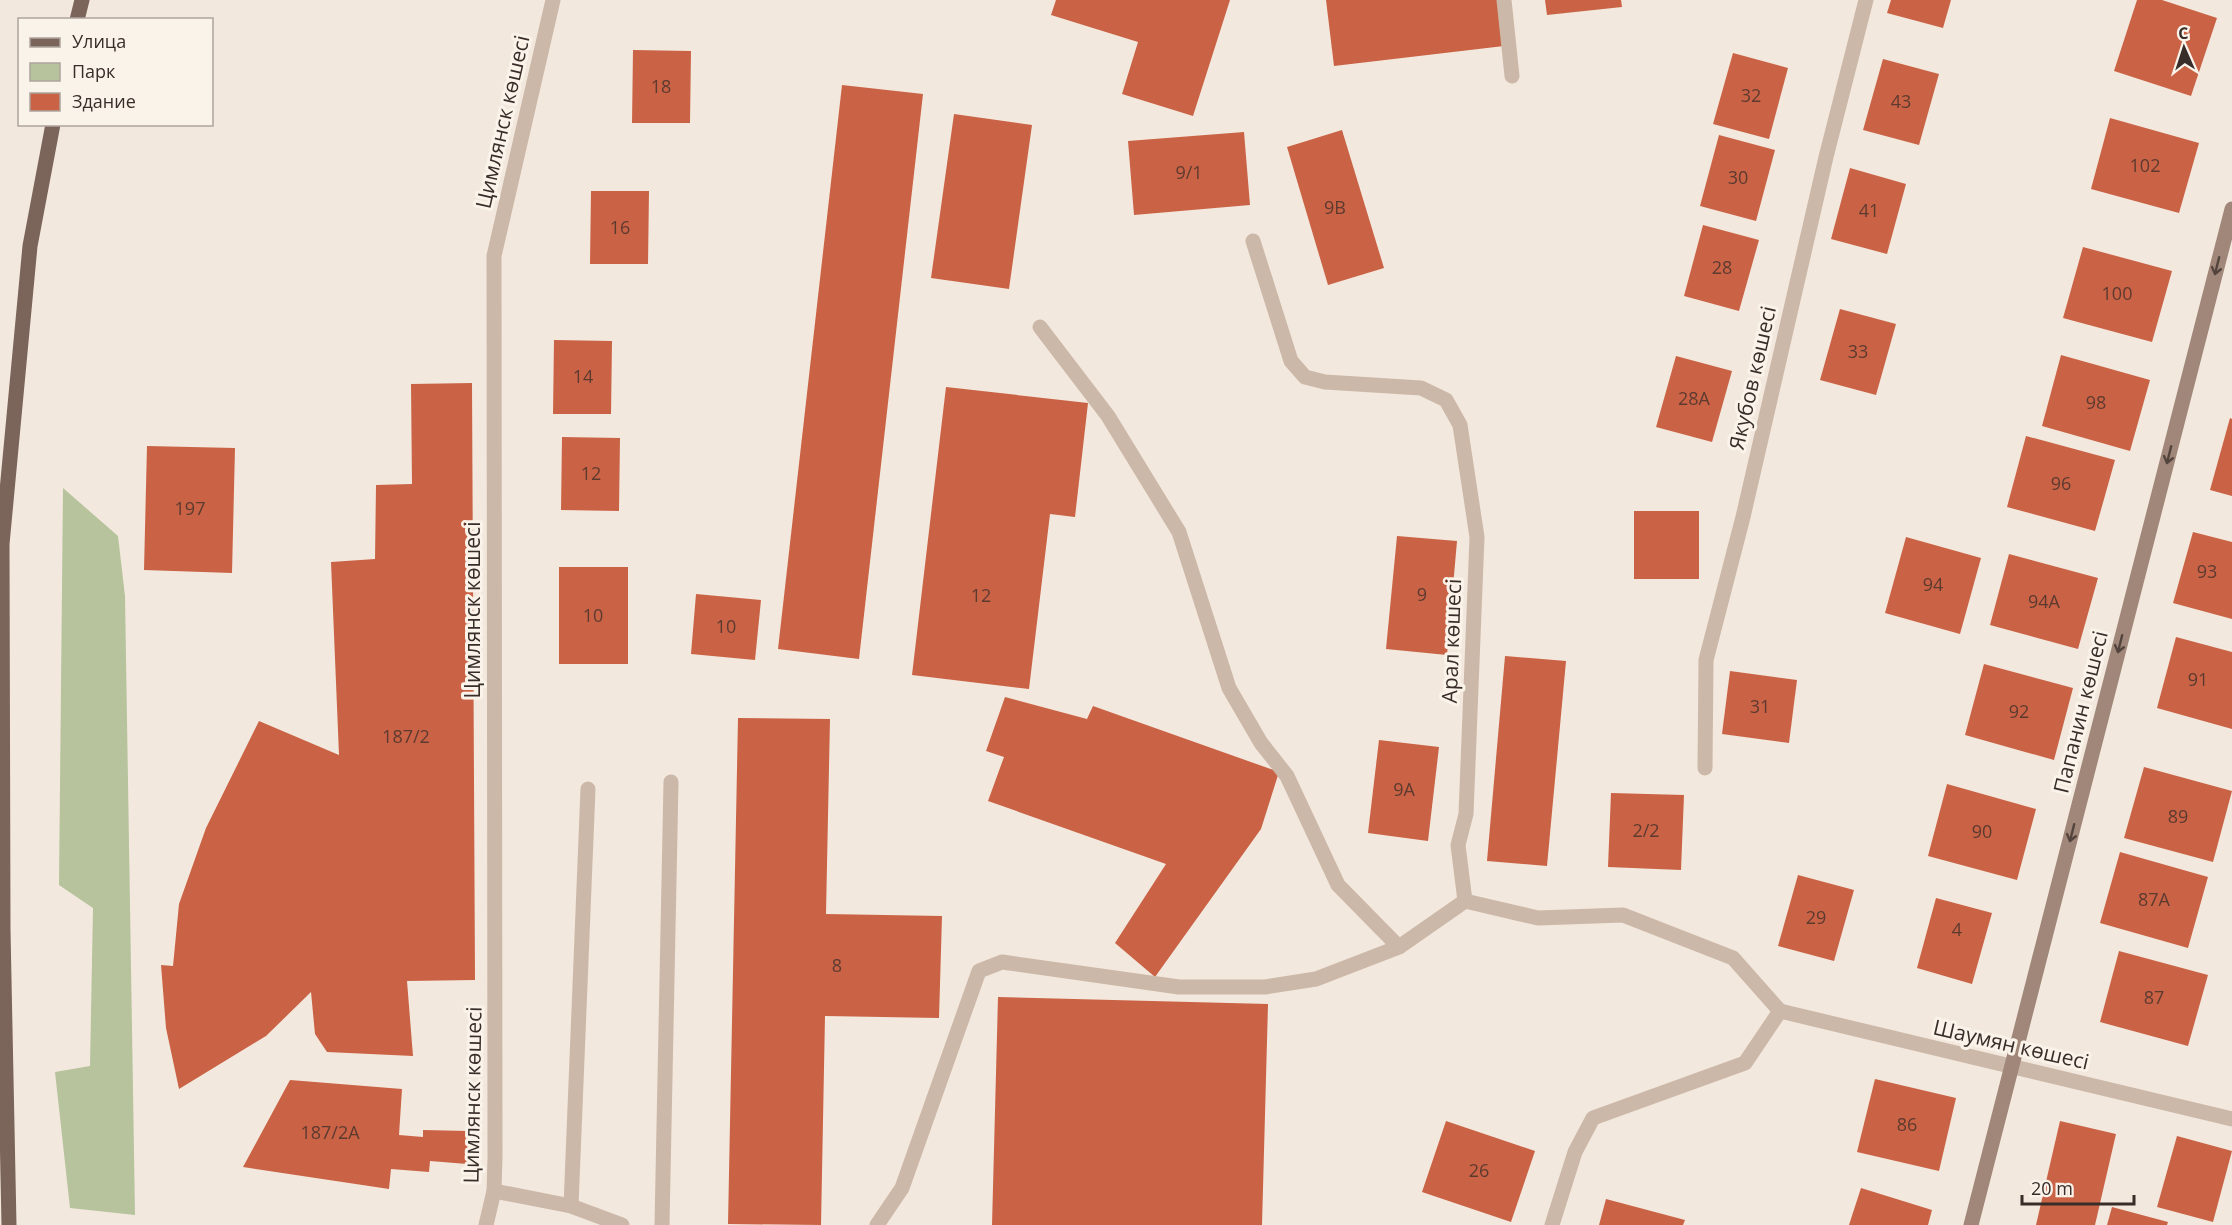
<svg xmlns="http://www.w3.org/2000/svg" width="2232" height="1225" font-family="'Open Sans',sans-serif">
<rect width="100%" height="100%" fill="#f3e8dd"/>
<polygon fill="#b6c39c" points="63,488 118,536 125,596 135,1215 70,1208 55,1072 90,1066 93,908 59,885"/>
<g fill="#ca6345">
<polygon points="1056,0 1230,0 1193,116 1122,94 1138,42 1051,15"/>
<polygon points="1326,0 1499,0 1504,46 1334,66"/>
<polygon points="1545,0 1621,0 1622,7 1547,15"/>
<polygon points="1891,0 1951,0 1943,28 1887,13"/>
<polygon points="2137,0 2162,0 2217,18 2191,96 2114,71"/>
<polygon points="633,50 691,51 690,123 632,123"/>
<polygon points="1733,53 1788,68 1769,139 1713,124"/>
<polygon points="1883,59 1939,74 1919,145 1863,130"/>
<polygon points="842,85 923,94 859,659 778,649"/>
<polygon points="954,114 1032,125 1009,289 931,278"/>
<polygon points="2110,118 2199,143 2179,213 2091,189"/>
<polygon points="1342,130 1384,268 1328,285 1287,147"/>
<polygon points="1244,132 1250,205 1134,215 1128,141"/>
<polygon points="1719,135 1775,150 1756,221 1700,206"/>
<polygon points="1850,168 1906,184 1887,254 1831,239"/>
<polygon points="591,191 649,191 648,264 590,264"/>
<polygon points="1703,225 1759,240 1739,311 1684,296"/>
<polygon points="2083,247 2172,271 2152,342 2063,318"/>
<polygon points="1840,309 1896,324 1876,395 1820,380"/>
<polygon points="554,340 612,341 611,414 553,414"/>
<polygon points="2061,355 2150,380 2130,451 2042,426"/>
<polygon points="1676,356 1732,371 1712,442 1656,427"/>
<polygon points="472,383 475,980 407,981 413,1056 327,1052 315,1034 311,992 266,1036 179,1089 166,1028 161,965 173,966 179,904 206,828 259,721 339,755 331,562 375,559 376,485 412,484 411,384"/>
<polygon points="946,387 1088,403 1075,517 1050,514 1029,689 912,675"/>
<polygon points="2230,418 2232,419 2232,496 2210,490"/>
<polygon points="2026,436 2115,460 2095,531 2007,507"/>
<polygon points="562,437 620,438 619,511 561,510"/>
<polygon points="147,446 235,448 232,573 144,570"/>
<rect x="1634" y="511" width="65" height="68"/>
<polygon points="2193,532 2232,542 2232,619 2173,603"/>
<polygon points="1397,536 1457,541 1447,655 1386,649"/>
<polygon points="1906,537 1981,558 1960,634 1885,613"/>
<polygon points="2009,554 2098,578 2078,649 1990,625"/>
<rect x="559" y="567" width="69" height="97"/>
<polygon points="696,594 761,600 755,660 691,654"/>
<polygon points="2176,637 2232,652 2232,729 2157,708"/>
<polygon points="1505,656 1566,661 1547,866 1487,861"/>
<polygon points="1984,664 2073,688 2054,760 1965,735"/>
<polygon points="1730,671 1797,680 1789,743 1722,734"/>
<polygon points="1005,697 1087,719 1093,706 1279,772 1261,829 1155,977 1115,943 1166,864 988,801 1004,757 986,751"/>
<polygon points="738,718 830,719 826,914 942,916 939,1018 825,1016 821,1225 728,1224"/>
<polygon points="1379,740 1439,747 1428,841 1368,833"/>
<polygon points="2144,767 2232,791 2213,862 2124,838"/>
<polygon points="1947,784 2036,809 2017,880 1928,856"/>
<polygon points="1611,793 1684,795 1681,870 1608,867"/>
<polygon points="2120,852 2208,877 2188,948 2100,923"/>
<polygon points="1798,875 1854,890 1834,961 1778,946"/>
<polygon points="1936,898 1992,913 1972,984 1917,968"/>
<polygon points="2119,951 2208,975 2188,1046 2100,1022"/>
<polygon points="998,997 1268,1004 1262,1225 992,1225"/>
<polygon points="1875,1079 1956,1098 1939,1171 1857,1152"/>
<polygon points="290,1080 402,1089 399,1135 423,1137 423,1130 468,1131 467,1164 430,1161 429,1172 391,1169 389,1189 243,1167"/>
<polygon points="1446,1121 1535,1151 1511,1222 1422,1192"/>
<polygon points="2060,1121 2116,1134 2095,1225 2036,1225"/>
<polygon points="2177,1136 2232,1151 2213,1222 2157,1207"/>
<polygon points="1861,1188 1932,1210 1928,1225 1849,1225"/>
<polygon points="1606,1199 1685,1220 1683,1225 1599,1225"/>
<polygon points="2112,1207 2168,1222 2167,1225 2107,1225"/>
</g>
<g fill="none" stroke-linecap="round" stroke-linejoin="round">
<g stroke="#ccb8a8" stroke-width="15">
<polyline points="1504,0 1512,76"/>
<polyline points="1040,327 1108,416 1179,532 1229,688 1261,743 1287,776 1338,885 1399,947"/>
<polyline points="494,1191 571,1206 622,1225"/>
<polyline points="571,1206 588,789"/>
<polyline points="662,1225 671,782"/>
<polyline points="877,1225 902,1188 979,971 1002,962 1179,987 1265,987 1316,979 1399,947 1465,901"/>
</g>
<g stroke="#ccb8a8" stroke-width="15">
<polyline points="1253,241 1291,361 1305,377 1325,382 1421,388 1446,400 1460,425 1477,537 1466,814 1458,845 1465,901 1538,918 1623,915 1733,958 1780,1011"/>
<polyline points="1705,768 1706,660 1743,517 1826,157 1866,0"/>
<polyline points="1780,1011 2232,1119"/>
<polyline points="486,1225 494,1191 495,1157 494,256 553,0"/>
<polyline points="1552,1225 1575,1152 1593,1118 1745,1063 1780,1011"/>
</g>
<polyline stroke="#a08779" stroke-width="15" points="1971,1225 2232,209"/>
<g stroke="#7b6459" stroke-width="15">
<polyline points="77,20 82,0"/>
<polyline points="9,1225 3,930 2,544 30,246 53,124"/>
</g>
</g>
<defs><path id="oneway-shaft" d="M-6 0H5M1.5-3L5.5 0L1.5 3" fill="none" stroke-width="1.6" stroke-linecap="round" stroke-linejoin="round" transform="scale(1.5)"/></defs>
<g stroke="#53443d">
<use href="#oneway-shaft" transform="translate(2217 266) rotate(104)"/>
<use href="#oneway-shaft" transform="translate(2169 455) rotate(104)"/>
<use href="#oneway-shaft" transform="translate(2120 644) rotate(104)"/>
<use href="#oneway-shaft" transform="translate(2072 833) rotate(104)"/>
</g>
<g text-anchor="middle" stroke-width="6" stroke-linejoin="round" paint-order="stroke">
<g font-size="18" fill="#5d3a30">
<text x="661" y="93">18</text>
<text x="1751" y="102">32</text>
<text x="1901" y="108">43</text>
<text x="2145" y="172">102</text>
<text x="1189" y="179">9/1</text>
<text x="1738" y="184">30</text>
<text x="1335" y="214">9В</text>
<text x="1869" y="217">41</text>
<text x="620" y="234">16</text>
<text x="1722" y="274">28</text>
<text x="2117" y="300">100</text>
<text x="1858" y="358">33</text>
<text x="583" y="383">14</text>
<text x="1694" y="405">28А</text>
<text x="2096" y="409">98</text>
<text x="591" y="480">12</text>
<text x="2061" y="490">96</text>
<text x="190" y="515">197</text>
<text x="2207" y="578">93</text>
<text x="1933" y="591">94</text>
<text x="1422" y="601">9</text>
<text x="981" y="602">12</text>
<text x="2044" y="608">94А</text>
<text x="593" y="622">10</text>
<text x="726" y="633">10</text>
<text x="2198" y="686">91</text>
<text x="1760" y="713">31</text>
<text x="2019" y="718">92</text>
<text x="406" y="743">187/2</text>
<text x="1404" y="796">9А</text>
<text x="2178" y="823">89</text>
<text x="1646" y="837">2/2</text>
<text x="1982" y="838">90</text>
<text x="2154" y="906">87А</text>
<text x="1816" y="924">29</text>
<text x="1957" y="936">4</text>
<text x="837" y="972">8</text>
<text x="2154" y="1004">87</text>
<text x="1907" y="1131">86</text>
<text x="330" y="1139">187/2А</text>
<text x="1479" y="1177">26</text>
</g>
<g font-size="21" fill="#392d29" stroke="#faf3ea">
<text transform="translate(503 122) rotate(-77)" y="7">Цимлянск көшесі</text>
<text transform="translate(1753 378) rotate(-77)" y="7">Якубов көшесі</text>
<text transform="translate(473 610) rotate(-90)" y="7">Цимлянск көшесі</text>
<text transform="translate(1452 641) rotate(-88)" y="7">Арал көшесі</text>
<text transform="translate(2081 712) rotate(-76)" y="7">Папанин көшесі</text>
<text transform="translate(2011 1045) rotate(13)" y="7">Шаумян көшесі</text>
<text transform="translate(473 1095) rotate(-89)" y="7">Цимлянск көшесі</text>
</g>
</g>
<rect x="18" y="18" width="195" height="108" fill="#faf3ea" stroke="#ada49d" stroke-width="1.5"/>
<rect x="30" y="38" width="30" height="9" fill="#7b6459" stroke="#ada49d" stroke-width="1.5"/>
<text x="72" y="48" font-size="18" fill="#392d29">Улица</text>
<rect x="30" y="63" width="30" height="18" fill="#b6c39c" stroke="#ada49d" stroke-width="1.5"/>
<text x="72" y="78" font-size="18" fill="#392d29">Парк</text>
<rect x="30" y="93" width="30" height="18" fill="#ca6345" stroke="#ada49d" stroke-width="1.5"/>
<text x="72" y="108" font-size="18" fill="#392d29">Здание</text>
<g transform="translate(2184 48) rotate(357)" stroke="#faf3ea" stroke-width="4.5" paint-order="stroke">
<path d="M0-4.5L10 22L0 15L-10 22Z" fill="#392d29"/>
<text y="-9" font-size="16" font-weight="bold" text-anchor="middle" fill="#392d29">С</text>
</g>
<path d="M2022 1195v9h112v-9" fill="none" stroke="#392d29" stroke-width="3"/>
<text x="2031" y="1195" font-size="18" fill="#392d29" stroke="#faf3ea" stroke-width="4.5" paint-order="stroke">20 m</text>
</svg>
